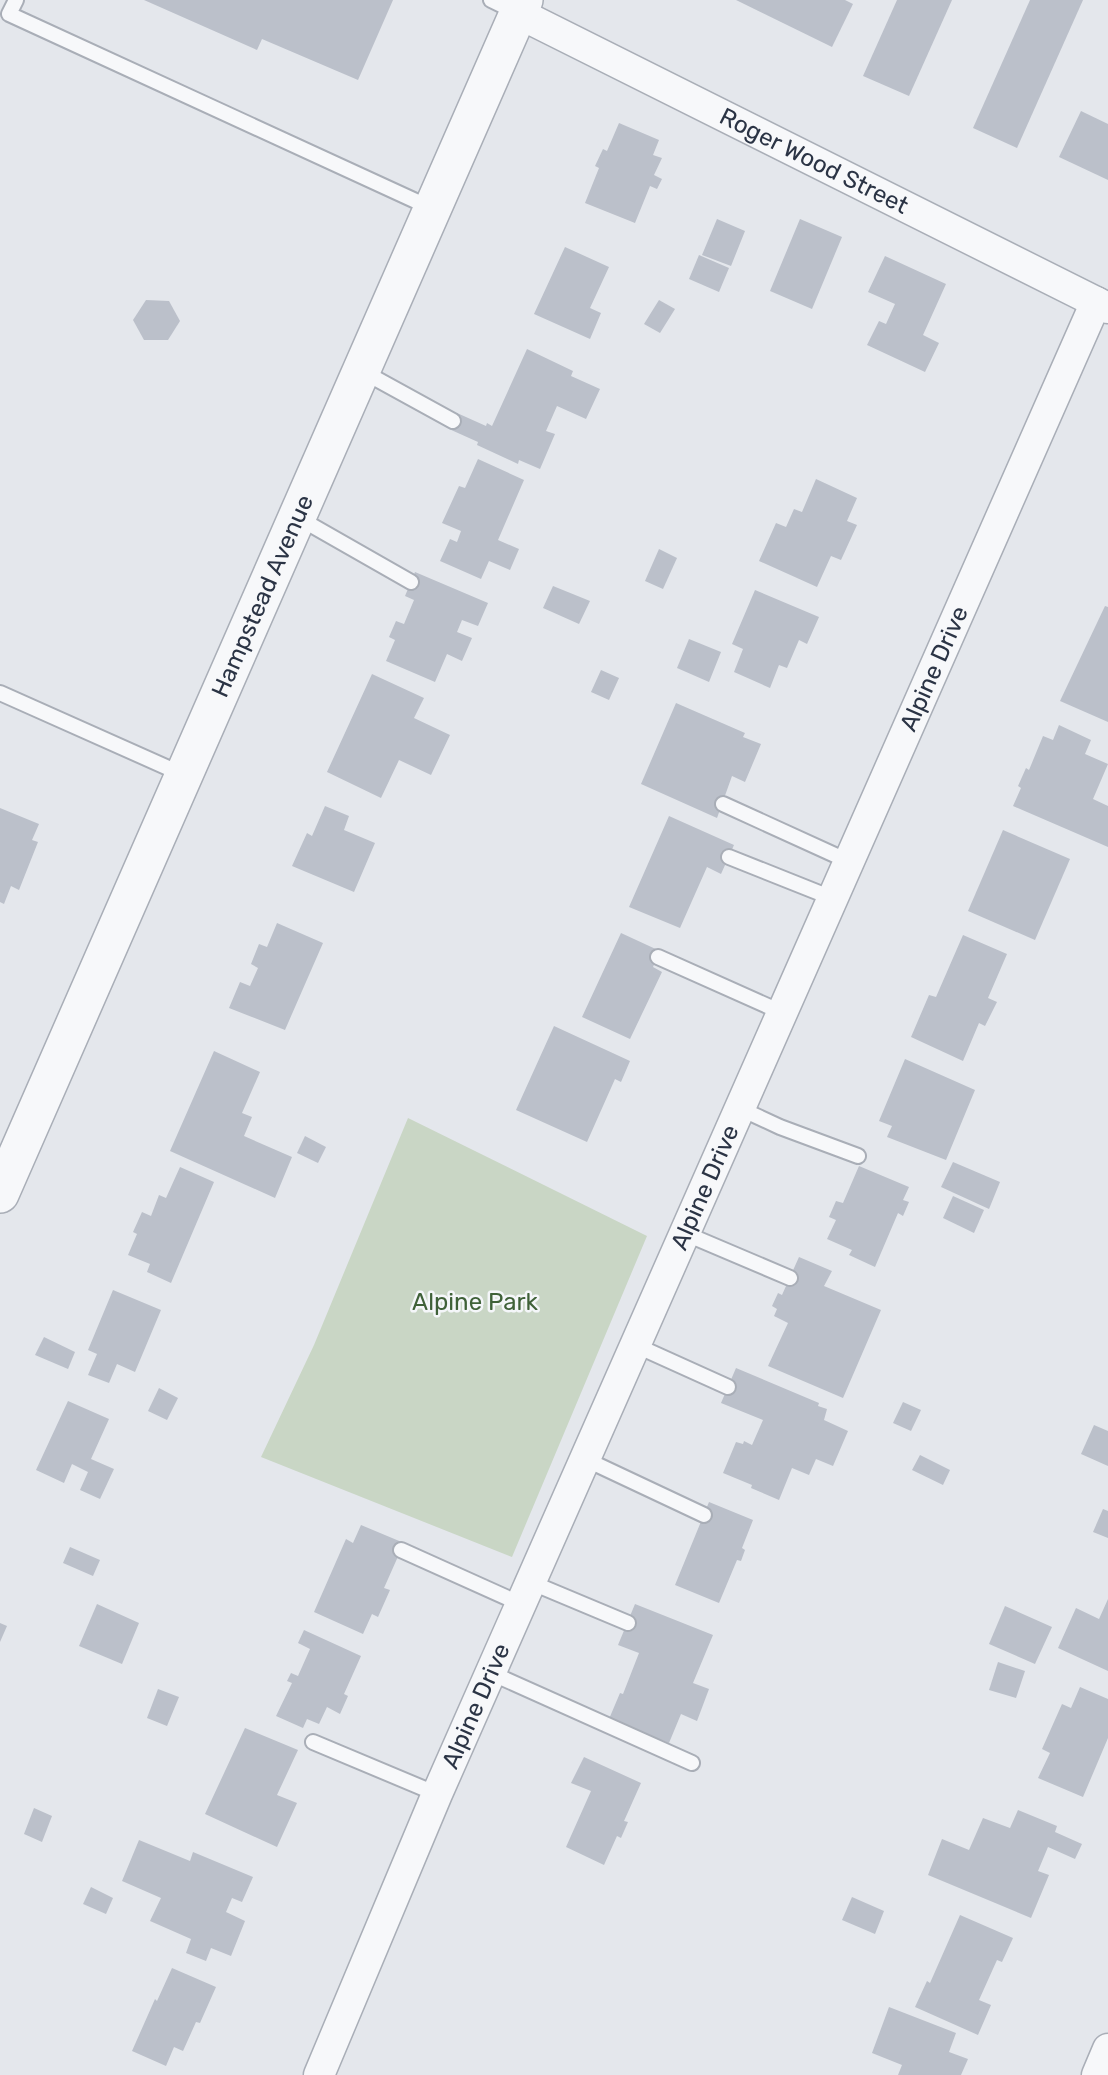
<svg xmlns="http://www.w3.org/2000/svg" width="1108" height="2075" font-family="Rubik,sans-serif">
<rect width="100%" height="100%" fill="#e4e7ec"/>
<polygon fill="#c9d6c5" points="408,1118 647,1236 512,1557 261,1457 314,1345"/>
<g fill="#bbc0ca">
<polygon points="144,0 393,0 358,80 262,39 257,50"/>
<polygon points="736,0 845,0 853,4 832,47"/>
<polygon points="897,0 952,0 909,96 863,76"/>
<polygon points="1030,0 1083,0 1017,148 973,128"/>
<polygon points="1081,111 1108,124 1108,180 1059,157"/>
<polygon points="619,123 659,140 653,155 662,158 654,175 662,179 657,189 650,186 635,223 585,203 599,168 595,166 603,149 607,151"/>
<polygon points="717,219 745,231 731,266 702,255"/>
<polygon points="800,219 842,237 812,309 770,291"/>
<polygon points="565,247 609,267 590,308 601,313 590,339 534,314"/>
<polygon points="699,255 729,268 719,292 689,279"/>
<polygon points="885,256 946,284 923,335 939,343 925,372 867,345 879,321 886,324 895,304 868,292"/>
<polygon points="146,300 169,301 180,321 168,340 144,340 133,320"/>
<polygon points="659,300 675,309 660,333 644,324"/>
<polygon points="527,349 573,371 571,376 600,389 586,419 557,406 546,431 555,434 540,469 519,460 518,464 477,445 478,442 449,429 457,413 486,426 487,423 492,426"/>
<polygon points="478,459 524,480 498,540 519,549 510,570 489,561 481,579 440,561 450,539 457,542 461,531 442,523 459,486 465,488"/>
<polygon points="816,479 857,498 847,521 857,525 841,560 831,556 817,587 759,561 776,523 786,527 794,509 802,512"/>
<polygon points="659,549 677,558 663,589 645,581"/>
<polygon points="415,572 488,603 478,626 462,620 457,632 472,638 462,661 447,654 435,682 386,661 395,640 389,637 396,621 404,624 414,600 405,596"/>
<polygon points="553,586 590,601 579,624 543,608"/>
<polygon points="755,590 819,617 807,644 799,640 787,668 779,665 770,688 734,672 743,649 732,644"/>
<polygon points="1105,606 1108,607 1108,722 1060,701"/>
<polygon points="689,639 721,652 709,682 677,668"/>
<polygon points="601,670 619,678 609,700 591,692"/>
<polygon points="372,674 424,698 414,718 450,735 431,775 399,760 381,798 327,772"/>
<polygon points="676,703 745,733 743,737 761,744 745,782 732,776 717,818 641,784"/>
<polygon points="1059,725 1091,740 1085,754 1108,764 1093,799 1108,806 1108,847 1013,806 1021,788 1018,786 1026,768 1029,770 1043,736 1053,740"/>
<polygon points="325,806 349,816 344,830 375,843 354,892 292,866 307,833 312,836"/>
<polygon points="0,808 39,824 32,840 38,842 19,890 11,886 4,904 0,902"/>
<polygon points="669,816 734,845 721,874 707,867 680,928 629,907"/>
<polygon points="1003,830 1070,859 1035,940 968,911"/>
<polygon points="277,923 323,943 285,1030 229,1008 240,982 250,986 258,968 251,964 259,944 267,947"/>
<polygon points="621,933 660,951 653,967 662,972 630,1039 582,1017"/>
<polygon points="963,935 1007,954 988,998 997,1002 985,1026 979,1023 963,1061 911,1037 929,995 936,997"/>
<polygon points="554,1026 630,1061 621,1082 615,1079 587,1142 516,1110"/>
<polygon points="214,1051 260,1072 242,1113 252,1117 244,1136 292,1157 275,1198 170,1151"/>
<polygon points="905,1059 975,1090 946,1160 887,1137 892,1126 879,1121"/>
<polygon points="305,1136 326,1147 318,1163 297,1153"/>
<polygon points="953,1162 1000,1182 989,1209 941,1187"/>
<polygon points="859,1166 909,1187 903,1200 909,1202 903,1216 898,1213 875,1267 849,1255 852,1250 827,1239 836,1220 829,1217 836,1201 843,1203"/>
<polygon points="180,1167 214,1182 171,1283 147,1272 150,1264 128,1255 137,1234 133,1232 142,1212 151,1216 159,1195 166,1198"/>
<polygon points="953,1196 984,1210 974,1233 943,1218"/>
<polygon points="799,1257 832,1271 824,1286 881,1310 843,1398 768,1366 788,1323 774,1316 777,1309 772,1306 778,1293 782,1295"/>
<polygon points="113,1290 161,1310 135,1372 117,1364 109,1383 88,1375 97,1354 88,1350"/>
<polygon points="44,1337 75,1352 68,1369 35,1355"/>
<polygon points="736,1368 819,1403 818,1406 827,1409 824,1420 848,1431 833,1466 816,1459 809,1475 792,1468 779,1500 751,1488 752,1485 723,1473 736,1442 743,1444 744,1441 752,1445 763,1420 721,1403"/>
<polygon points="159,1388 178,1398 167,1420 148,1411"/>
<polygon points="68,1401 109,1419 91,1459 114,1469 100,1499 80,1490 88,1472 72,1464 64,1483 36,1470"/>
<polygon points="903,1402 921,1410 911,1431 893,1423"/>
<polygon points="1094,1425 1108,1431 1108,1466 1081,1454"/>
<polygon points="920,1455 950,1470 943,1485 912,1470"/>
<polygon points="709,1502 753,1520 742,1548 745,1550 741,1561 737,1560 719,1603 675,1585"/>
<polygon points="1103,1509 1108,1511 1108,1538 1093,1532"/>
<polygon points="361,1525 404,1543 384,1588 390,1590 378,1617 372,1614 363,1634 314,1612 346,1539 353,1543"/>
<polygon points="70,1547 100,1560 93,1576 63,1563"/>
<polygon points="1108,1599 1108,1671 1058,1648 1076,1608 1099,1619"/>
<polygon points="97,1604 139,1623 122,1664 79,1646"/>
<polygon points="635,1604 713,1635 693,1683 709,1689 697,1721 681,1714 669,1743 609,1719 620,1693 623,1694 639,1653 618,1645"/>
<polygon points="1005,1606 1052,1627 1035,1664 989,1644"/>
<polygon points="0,1623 7,1626 0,1642"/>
<polygon points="304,1630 361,1656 344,1694 348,1696 340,1714 327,1707 319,1724 307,1719 303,1728 276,1716 292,1683 287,1681 291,1673 298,1676 310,1649 298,1643"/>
<polygon points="998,1662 1025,1671 1016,1698 989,1690"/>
<polygon points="1080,1687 1108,1699 1108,1738 1083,1797 1038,1778 1050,1753 1042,1749 1062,1704 1071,1708"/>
<polygon points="158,1689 179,1697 167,1726 147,1718"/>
<polygon points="245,1728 298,1750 277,1795 297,1803 277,1847 205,1814"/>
<polygon points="584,1757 641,1783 624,1821 628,1822 621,1838 617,1836 604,1865 566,1847 591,1791 571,1783"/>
<polygon points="34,1808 52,1816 42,1842 24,1834"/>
<polygon points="1018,1810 1057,1826 1055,1832 1082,1844 1075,1859 1048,1847 1038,1871 1049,1875 1031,1918 928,1875 942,1839 969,1850 983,1818 1010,1828"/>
<polygon points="139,1840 190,1861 193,1852 253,1877 242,1902 232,1898 226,1912 245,1921 231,1956 211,1948 206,1961 186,1953 191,1939 150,1921 161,1898 122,1881"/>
<polygon points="91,1887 113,1898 106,1914 83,1904"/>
<polygon points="852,1897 884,1911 875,1934 842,1920"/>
<polygon points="960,1915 1013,1938 1002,1962 997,1960 979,2000 991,2005 978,2035 915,2007 927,1981 930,1983"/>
<polygon points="172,1968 216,1987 200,2023 196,2022 183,2051 174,2047 166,2066 132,2051 155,1999 157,2001"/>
<polygon points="889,2007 956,2033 949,2052 968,2059 961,2075 898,2075 902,2065 872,2053"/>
</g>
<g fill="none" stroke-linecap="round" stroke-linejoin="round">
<g stroke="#a9aeb7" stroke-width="18">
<g id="service">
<polyline points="16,0 9,14 431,208"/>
<polyline points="491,0 518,13"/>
<polyline points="362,371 453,421"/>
<polyline points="297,517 411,582"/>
<polyline points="0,693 184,775"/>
<polyline points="723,804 848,861"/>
<polyline points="729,857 832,898"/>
<polyline points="658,957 781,1012"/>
<polyline points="739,1108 780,1127 858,1156"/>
<polyline points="684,1233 790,1278"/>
<polyline points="635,1345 728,1387"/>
<polyline points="585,1459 704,1515"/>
<polyline points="401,1550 521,1604"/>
<polyline points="530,1582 628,1623"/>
<polyline points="491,1673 692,1763"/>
<polyline points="313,1742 437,1794"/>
</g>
</g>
<g stroke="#a9aeb7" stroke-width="33">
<g id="minor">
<path id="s1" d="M518,13L1108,308"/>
<path id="s2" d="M319,2075L437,1794L1096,302"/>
<polyline points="1097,2075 1108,2049"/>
</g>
</g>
<g stroke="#a9aeb7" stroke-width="40">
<g id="tertiary">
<path id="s3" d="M0,1194L524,0"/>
</g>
</g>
<use href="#service" stroke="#f7f8fa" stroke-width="14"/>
<use href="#minor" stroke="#f7f8fa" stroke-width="30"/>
<use href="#tertiary" stroke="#f7f8fa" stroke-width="37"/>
</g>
<g text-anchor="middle" stroke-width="5" stroke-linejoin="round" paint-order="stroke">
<g font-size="24" fill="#2b3445" stroke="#f4f6f9">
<text dy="8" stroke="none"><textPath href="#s1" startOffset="331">Roger Wood Street</textPath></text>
<text dy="8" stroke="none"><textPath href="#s3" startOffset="653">Hampstead Avenue</textPath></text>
<text dy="8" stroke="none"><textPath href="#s2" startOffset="1535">Alpine Drive</textPath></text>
<text dy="8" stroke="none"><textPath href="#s2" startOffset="968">Alpine Drive</textPath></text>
<text dy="8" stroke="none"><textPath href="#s2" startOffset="401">Alpine Drive</textPath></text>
</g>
<g font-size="24" fill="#3f6138" stroke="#f4f6f9">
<text x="475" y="1310">Alpine Park</text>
</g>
</g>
</svg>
